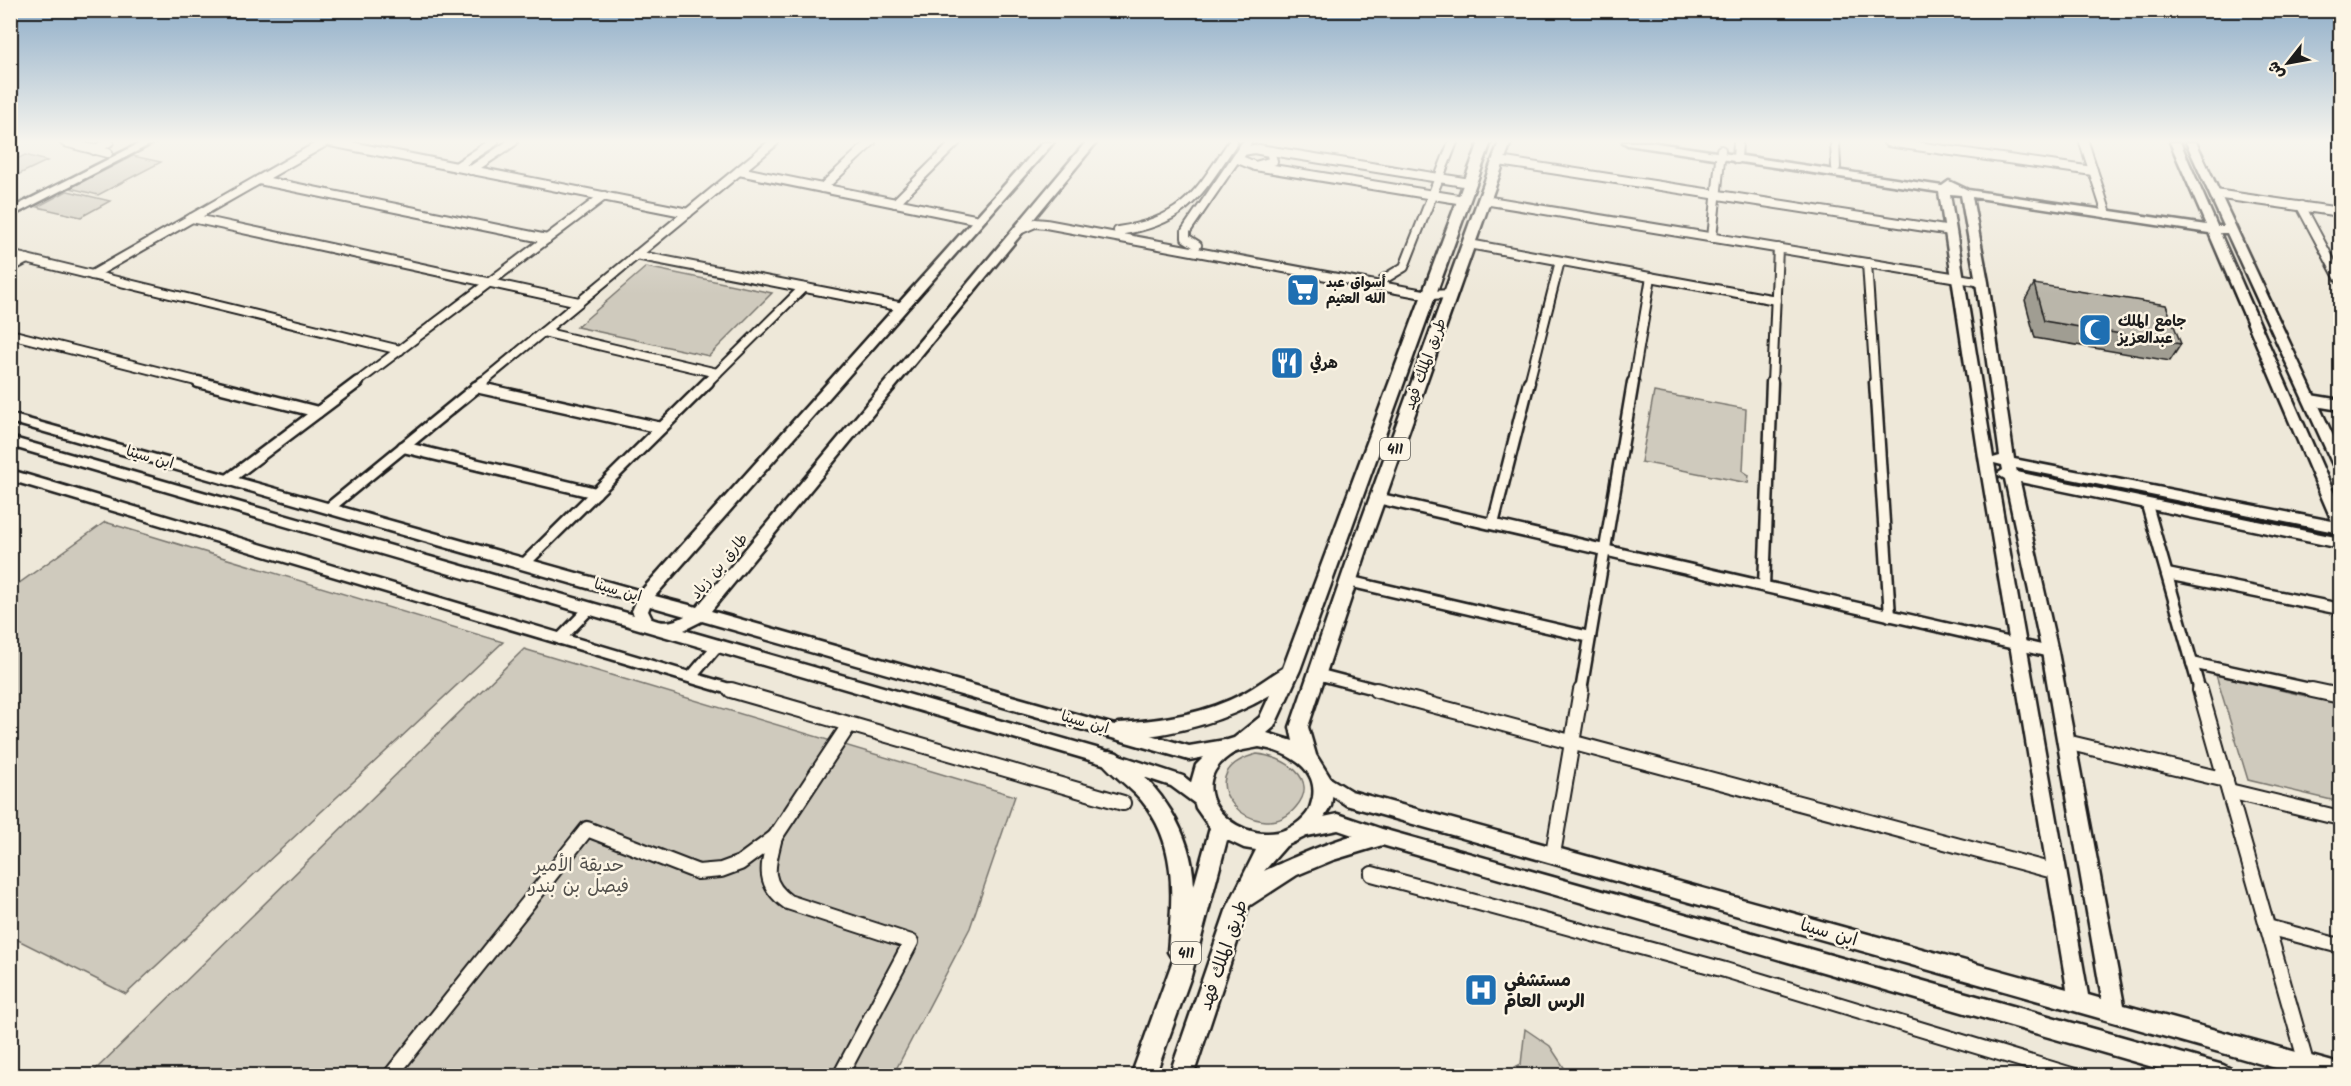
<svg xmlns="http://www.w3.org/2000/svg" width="2351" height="1086" font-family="Kalam,'Playpen Sans Arabic',sans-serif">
<rect width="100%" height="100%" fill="#eee8d9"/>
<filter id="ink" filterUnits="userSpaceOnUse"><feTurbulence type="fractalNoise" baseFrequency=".0167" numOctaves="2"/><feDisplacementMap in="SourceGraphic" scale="12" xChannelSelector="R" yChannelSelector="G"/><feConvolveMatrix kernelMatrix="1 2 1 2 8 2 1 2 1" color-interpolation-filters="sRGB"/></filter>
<g filter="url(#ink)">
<g fill="#cfcabd" stroke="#76736c" stroke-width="1.5">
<polygon points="25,155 47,161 11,178 11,162"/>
<polygon points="133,156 161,162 98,195 70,188"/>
<polygon points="67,191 68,191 110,201 81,217 37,207"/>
<polygon points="646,267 772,293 709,356 577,327"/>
<polygon points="1654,392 1746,409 1743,471 1749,475 1748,483 1641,462"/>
<polygon points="105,522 503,642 126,994 10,936 11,589"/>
<polygon points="524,649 1015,796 970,928 893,1075 89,1076"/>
<polygon points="2216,675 2340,704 2340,802 2248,780"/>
<path d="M1257,754C1282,756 1321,778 1296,807C1258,853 1180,773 1257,754Z"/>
<polygon points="1525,1029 1550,1046 1569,1075 1513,1075 1515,1067 1521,1064"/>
</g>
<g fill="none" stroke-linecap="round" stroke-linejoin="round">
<g stroke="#1c1c1c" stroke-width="12">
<g id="street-far2">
<polyline points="65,142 108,153"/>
<polyline points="331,142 688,213"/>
<polyline points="1835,142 1836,167"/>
<polyline points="1888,142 2093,171"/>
<polyline points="2084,142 2107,214"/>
<polygon points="1254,149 1270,152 1273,161 1255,166 1238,159 1243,151"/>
<polyline points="1259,149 1470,183"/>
<polyline points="94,150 109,142"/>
<polyline points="1737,159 1738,142"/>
<polyline points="1499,161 1951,231"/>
<polyline points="1255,166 1464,200"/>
<polyline points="456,167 494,142"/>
<polyline points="471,170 513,142"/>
<polyline points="739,171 979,220"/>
<polyline points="259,180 547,239"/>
<polyline points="822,188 871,142"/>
<polyline points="2215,194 2340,212"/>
<polyline points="1484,200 1982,282"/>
<polyline points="895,203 956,142"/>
<polyline points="2301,206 2340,279"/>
<polyline points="192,218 579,302"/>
<polyline points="1019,230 1035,223 1046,224 1429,295 1451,294"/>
<path d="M1118,231C1185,222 1198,194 1233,142"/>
<polyline points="1712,238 1721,150"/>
<polyline points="1469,244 1776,300"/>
<polyline points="1197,245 1186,238 1186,231 1247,142"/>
<polyline points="10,255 400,350"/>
<polyline points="636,255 903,307"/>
<polyline points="1867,263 1875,383"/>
<polyline points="10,268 27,259"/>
<polyline points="92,275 325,142"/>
<polyline points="1384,279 1404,267 1453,142"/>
<polyline points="543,332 717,373"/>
<polyline points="10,334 204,383"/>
<polyline points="356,383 604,196"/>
<polyline points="481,383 774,142"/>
<polyline points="707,383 803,288"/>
<polyline points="1529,383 1560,261"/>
<polyline points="1633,383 1651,277"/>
<polyline points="1772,383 1778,248"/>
</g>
</g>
<g stroke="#1c1c1c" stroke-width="15">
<g id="street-far1">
<polyline points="198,382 318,412"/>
<polyline points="1875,382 1890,616"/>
<polyline points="476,387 661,428"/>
<polyline points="2310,400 2340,405"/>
<polyline points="403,447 596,493"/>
<polyline points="10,475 736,691"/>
<polyline points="229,479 358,382"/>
<polyline points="1377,498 2050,652"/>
<polyline points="2147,505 2200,691"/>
<polyline points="329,508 483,382"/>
<polyline points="1493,524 1529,382"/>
<polyline points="525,563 708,382"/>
<polyline points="2167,574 2340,609"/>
<polyline points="1348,581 1590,637"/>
<polyline points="1764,586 1772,382"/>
<polyline points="560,639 590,608"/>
<polyline points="2192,663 2319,691"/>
<polyline points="1317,674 1382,691"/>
<polyline points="691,677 718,645"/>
<polyline points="1581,691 1633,382"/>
</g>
</g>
<g stroke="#1c1c1c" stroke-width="18">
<g id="street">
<polyline points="731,690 1123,803"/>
<polyline points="1376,690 2057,872"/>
<polyline points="2200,690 2307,1066"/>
<polyline points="2312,690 2340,696"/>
<polyline points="2066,742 2226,780"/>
<polyline points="2229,791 2340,818"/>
<polyline points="775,837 849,725"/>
<polyline points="1553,854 1581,690"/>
<polyline points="1372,874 1725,970 2075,1076"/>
<polyline points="2267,927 2340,946"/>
<path d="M390,1076L587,829L698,872L721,870L740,863L775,837C768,865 761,883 788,902L911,942L840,1076"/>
</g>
</g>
<g stroke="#1c1c1c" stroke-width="5">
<g id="secondary">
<polygon points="142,142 155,142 10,217 10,209"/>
<path d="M1043,142H1054L655,596L697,607L1086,142H1097L711,611L1189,746L1225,740L1231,742L1234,747L1231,752L1189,760L702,621L684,630L1110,752L1183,776L1207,795L1210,800L1207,805L1201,808L1171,786L1110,766L10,446V437L634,615L632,611L636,602L10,422V414L641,591ZM650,606L685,616C674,622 664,624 652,619L648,611Z"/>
<path d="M1623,142H1650L1942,186L1949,181L1968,190L2206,225L2170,142H2180L2217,226H2224L2186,142H2196L2340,451V470L2333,465L2227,233H2220L2340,507V533L2016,468L2017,472L2340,538V548L2020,482L2058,652L2124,1005L2340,1064V1076H2304L1346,805L1316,785L1313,780L1316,775L1322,773L1351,791L2067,989L1979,457L1939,192L1628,145ZM1950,194L1961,195L1976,282L2000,456L1993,458ZM1972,197L2209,233L2332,521L2014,459L1988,282ZM1994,463L2002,465L2003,470L1997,474L2005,479L2042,652L2102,999L2088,995Z"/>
<polygon points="1338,814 1382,829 2223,1065 2231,1069 2233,1076 2184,1076 1382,845 1338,830 1307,836 1300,834 1298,828 1300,822"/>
</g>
</g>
<g stroke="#1c1c1c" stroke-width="5">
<path id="primary" d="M1479,142H1491L1300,670L1274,727L1267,733L1293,741L1290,727L1353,544L1499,142H1511L1369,544L1308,727L1316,755L1331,779L1333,792L1331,806L1315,832L1286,846L1264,871C1287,860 1368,823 1389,831L1392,837L1389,843L1333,860L1297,875L1249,906L1193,1076H1169L1227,908L1256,850L1244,848L1227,840L1191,976L1155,1076H1131L1173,960L1168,952C1172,898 1179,847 1142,801C1132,788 1107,771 1100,759L1103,753L1110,751L1117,753C1160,785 1192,831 1194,886L1210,828L1196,808L1190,786L1196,765L1218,743L1234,738L1260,717L1270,695C1223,723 1173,735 1119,739L1112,736L1110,731L1112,726L1119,723C1162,720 1205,714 1244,693C1258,685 1270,676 1283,668ZM1259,747C1284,751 1318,766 1313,797C1311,805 1310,811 1304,817C1260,864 1172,797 1229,756C1236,750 1250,749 1259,747Z"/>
</g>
<use href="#street-far2" stroke="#fcf5e5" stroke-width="8"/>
<use href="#street-far1" stroke="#fcf5e5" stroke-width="10"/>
<use href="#street" stroke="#fcf5e5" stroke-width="14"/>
<use href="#secondary" fill="#fcf5e5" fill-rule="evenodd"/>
<use href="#primary" fill="#fcf5e5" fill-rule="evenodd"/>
</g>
<polygon fill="#a09d92" stroke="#1c1c1c" stroke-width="1.5" points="2034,284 2181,344 2170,361 2035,338 2025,300"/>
<polygon fill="#bab6aa" stroke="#1c1c1c" stroke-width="1.5" points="2034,284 2166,305 2181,344 2044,321"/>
</g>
<linearGradient id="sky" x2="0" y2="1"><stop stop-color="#8eadc8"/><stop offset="0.48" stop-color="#f7f5ee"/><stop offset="1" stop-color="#f7f5ee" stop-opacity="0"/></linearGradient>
<rect width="2351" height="294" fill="url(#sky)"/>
<defs>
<g id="supermarket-square" transform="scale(1.725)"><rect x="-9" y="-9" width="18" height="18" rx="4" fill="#1f6fb2" stroke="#fcf5e5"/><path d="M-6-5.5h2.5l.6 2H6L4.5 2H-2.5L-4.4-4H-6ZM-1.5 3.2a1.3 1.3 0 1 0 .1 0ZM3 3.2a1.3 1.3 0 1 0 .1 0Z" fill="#fff"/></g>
<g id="mosque-square" transform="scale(1.725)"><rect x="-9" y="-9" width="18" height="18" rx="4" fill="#1f6fb2" stroke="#fcf5e5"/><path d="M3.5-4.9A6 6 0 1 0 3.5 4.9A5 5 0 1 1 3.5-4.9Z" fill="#fff"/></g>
<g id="restaurant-square" transform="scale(1.725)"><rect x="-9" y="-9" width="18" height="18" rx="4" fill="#1f6fb2" stroke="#fcf5e5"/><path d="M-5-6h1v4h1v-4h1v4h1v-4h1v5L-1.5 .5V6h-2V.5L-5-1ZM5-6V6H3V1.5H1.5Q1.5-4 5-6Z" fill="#fff"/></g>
<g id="hospital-square" transform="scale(1.725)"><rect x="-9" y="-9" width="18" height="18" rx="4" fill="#1f6fb2" stroke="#fcf5e5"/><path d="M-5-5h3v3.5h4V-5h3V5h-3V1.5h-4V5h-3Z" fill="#fff"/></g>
</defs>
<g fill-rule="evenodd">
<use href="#supermarket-square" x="1303" y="290"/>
<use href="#mosque-square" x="2095" y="330"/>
<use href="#restaurant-square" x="1287" y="363"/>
<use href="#hospital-square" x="1481" y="990"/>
</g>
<g text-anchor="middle" stroke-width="5" stroke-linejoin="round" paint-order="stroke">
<g font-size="14" font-weight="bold" fill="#1c1c1c" stroke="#fcf5e5" text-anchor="start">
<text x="1326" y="287">أسواق عبد<tspan x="1326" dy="16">الله العثيم</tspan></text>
</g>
<g fill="#fcf5e5" stroke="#5f5d58" stroke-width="1.5">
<rect x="1380" y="438" width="30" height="22" rx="4.5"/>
<rect x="1171" y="942" width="30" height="22" rx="4.5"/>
</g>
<g font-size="14" font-weight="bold" fill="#1c1c1c">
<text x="1395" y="454">411</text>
<text x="1186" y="958">411</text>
</g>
<g font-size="15" font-weight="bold" fill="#1c1c1c" stroke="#fcf5e5" text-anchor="start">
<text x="2118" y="326">جامع الملك<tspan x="2118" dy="17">عبدالعزيز</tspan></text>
<text x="1310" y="368">هرفي</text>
</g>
<g font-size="15" fill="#1c1c1c" stroke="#fcf5e5">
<text transform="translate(1425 364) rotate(-70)" y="5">طريق الملك فهد</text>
<text transform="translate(150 457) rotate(16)" y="5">ابن سينا</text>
<text transform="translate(719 566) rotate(-50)" y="5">طارق بن زياد</text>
<text transform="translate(618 590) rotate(16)" y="5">ابن سينا</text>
<text transform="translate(1085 722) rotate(16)" y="5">ابن سينا</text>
</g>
<g font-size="18" fill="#52504c" stroke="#fcf5e5">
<text x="579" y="871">حديقة الأمير<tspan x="579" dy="21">فيصل بن بندر</tspan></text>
</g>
<g font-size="18" fill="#1c1c1c" stroke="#fcf5e5">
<text transform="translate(1829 932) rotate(16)" y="6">ابن سينا</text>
<text transform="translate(1223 955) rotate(-71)" y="6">طريق الملك فهد</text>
</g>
<g font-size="18" font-weight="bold" fill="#1c1c1c" stroke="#fcf5e5" text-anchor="start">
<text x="1504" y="986">مستشفي<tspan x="1504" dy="21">الرس العام</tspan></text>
</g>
</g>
<rect width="2351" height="1086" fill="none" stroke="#fcf5e5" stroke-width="36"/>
<rect x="18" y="18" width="2315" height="1050" fill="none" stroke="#1c1c1c" stroke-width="2" filter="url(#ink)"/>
<g transform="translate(2288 63) rotate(239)" stroke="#fcf5e5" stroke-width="4.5" paint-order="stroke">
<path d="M0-4.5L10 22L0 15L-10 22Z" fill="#1c1c1c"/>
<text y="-9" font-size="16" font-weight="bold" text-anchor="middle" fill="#1c1c1c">ش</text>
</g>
</svg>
